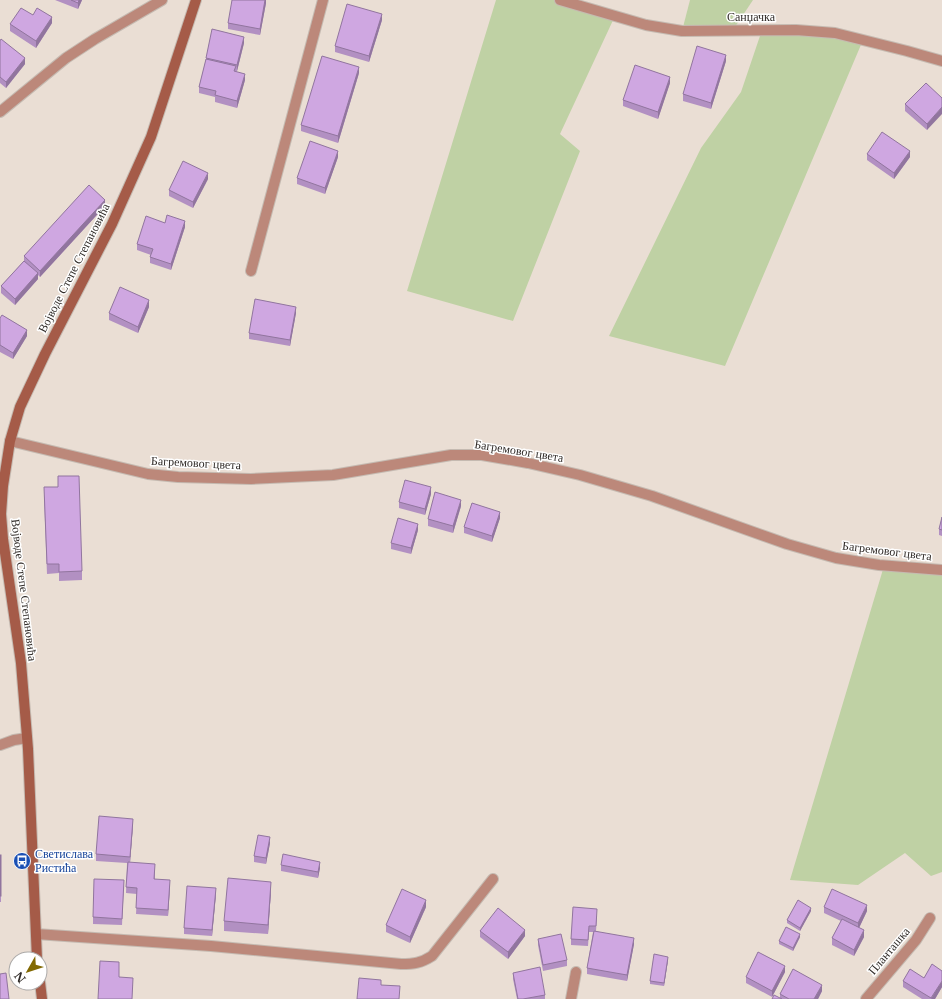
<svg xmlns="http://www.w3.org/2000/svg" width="942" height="999" font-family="'Libre Baskerville',serif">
<rect width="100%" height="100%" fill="#eaded4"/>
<g fill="#bfd1a4">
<polygon points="496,0 560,0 615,16 560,134 580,151 513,321 407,291"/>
<polygon points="690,0 753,0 733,30 682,31"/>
<polygon points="762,30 863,40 725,366 609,336 701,148 741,92"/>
<polygon points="884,566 942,570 942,872 931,876 905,853 858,885 790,880"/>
</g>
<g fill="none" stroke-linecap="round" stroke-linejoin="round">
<g stroke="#c5bab1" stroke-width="12">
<path id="lane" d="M36,934L211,946L401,964C414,964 421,963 432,956L493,879"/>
</g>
<g stroke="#c5bab1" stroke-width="12">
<g id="street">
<polyline points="560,0 646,25 682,31 796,30 835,33 907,51 942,61"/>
<polyline points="0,112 66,58 95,39 162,0"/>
<polyline points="251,271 323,0"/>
<polyline points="10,441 148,474 178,477 251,479 333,475 451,455 482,455 528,463 580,475 652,496 787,544 836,558 879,565 942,570"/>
<polyline points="0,745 14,740 27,738"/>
<polyline points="571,999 576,972"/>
<polyline points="866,999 916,940 930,918"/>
</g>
</g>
<g stroke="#c5bab1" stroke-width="12">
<g id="secondary">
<polyline points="37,959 28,749 21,663 3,539 1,514 3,486 10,441 20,407 45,354 112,224 151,137 196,0"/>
<polyline points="40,982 42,999"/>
</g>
</g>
<use href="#lane" stroke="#bc887a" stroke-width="10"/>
<use href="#street" stroke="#bc887a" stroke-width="10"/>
<use href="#secondary" stroke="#a55b48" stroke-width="10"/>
</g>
<g fill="#b290c2">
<polygon points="55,0 82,0 78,9"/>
<polygon points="266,0 266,3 260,35 228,29 228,23"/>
<polygon points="33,15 52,23 36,48 10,31 10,24"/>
<polygon points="382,20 369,62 335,52 335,46"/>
<polygon points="0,41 25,64 6,88 0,83"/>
<polygon points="244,43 237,71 236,71 245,80 237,108 215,102 215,97 199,93 199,87 206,61 206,58"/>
<polygon points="726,61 711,109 683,101 683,94"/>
<polygon points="359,73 338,143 301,131 301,125"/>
<polygon points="670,83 658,119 623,106 623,100"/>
<polygon points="942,98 927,130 905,111 905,104"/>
<polygon points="867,154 910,157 894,179 867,160"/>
<polygon points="338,157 325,194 297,184 297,178"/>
<polygon points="208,179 193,208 169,196 169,190"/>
<polygon points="105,206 40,277 38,275 38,279 15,305 1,293 1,286 24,261 24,256"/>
<polygon points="165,223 185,227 171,270 150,263 150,257 151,255 137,250 137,244"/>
<polygon points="149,307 138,333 109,320 109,313"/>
<polygon points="296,313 290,346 249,339 249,333"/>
<polygon points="0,318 27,336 13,359 0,352"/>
<polygon points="58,476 82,571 82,580 59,581 59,573 47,574 44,497 58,487"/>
<polygon points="431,494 425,515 399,508 399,502"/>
<polygon points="461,506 453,533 428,526 428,519"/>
<polygon points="942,517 942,536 939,535 939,529"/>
<polygon points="500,518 492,542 464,533 464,527"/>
<polygon points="418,530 411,554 391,549 391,543"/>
<polygon points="133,825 130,862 155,871 155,879 170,886 168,916 136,914 137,894 126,893 127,863 96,861 96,854"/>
<polygon points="270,843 266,864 254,862 254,856"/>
<rect x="0" y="855" width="1" height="47"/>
<polygon points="281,865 320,868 318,878 281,871"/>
<polygon points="124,886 122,925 93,924 93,917"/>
<polygon points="271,891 268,934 224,931 224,921"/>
<polygon points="216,894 212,936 184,934 184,928"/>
<polygon points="426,907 410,943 386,932 386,925"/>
<polygon points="824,907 867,911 859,928 864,937 854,956 832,945 832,938 841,921 824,913"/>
<polygon points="811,911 800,931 787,923 787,920"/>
<polygon points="597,916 596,931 634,944 627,981 587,974 587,968 593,932 589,932 588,946 571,945 571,939"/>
<polygon points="480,931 525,936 508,959 480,937"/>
<polygon points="800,937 793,951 779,944 779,941"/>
<polygon points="538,939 567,960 567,966 543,971 538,945"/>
<polygon points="668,960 664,986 650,984 650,981"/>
<polygon points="785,972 772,997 746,983 746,977"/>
<polygon points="513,973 545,995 545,999 517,999 513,979"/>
<polygon points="924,978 942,987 935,999 922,999 903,987 903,981"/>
<polygon points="822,991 818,999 772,999 780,998 780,994"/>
</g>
<g fill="#91759e">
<polygon points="79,0 82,0 78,9 78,3"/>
<polygon points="265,0 266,0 266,3 260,35 260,29"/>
<polygon points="382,14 382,20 369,62 369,56"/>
<polygon points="52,17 52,23 36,48 36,41"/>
<polygon points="244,37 244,43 237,71 237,65"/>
<polygon points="726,55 726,61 711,109 711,103"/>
<polygon points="25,58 25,64 6,88 6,82"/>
<polygon points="359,67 359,73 338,143 338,136"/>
<polygon points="245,74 245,80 237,108 237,101"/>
<polygon points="670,77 670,83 658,119 658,112"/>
<polygon points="942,107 942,114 927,130 927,124"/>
<polygon points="338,151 338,157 325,194 325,188"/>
<polygon points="910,151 910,157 894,179 894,173"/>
<polygon points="208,173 208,179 193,208 193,202"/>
<polygon points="105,200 105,206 40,277 40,271"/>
<polygon points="185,221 185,227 171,270 171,264"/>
<polygon points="38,273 38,279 15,305 15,299"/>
<polygon points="149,300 149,307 138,333 138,327"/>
<polygon points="296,307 296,313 290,346 290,340"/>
<polygon points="27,330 27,336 13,359 13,353"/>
<polygon points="431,487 431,494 425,515 425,509"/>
<polygon points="461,500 461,506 453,533 453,526"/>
<polygon points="500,512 500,518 492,542 492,536"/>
<polygon points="418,524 418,530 411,554 411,548"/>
<polygon points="133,819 133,825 130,863 130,857"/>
<polygon points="270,837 270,843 266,864 266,858"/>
<polygon points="320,862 320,868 318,878 318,872"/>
<polygon points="170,880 170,886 168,916 168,910"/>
<polygon points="271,882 271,891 268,934 268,925"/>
<polygon points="216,888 216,894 212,936 212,930"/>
<polygon points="426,900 426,907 410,943 410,937"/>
<polygon points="867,905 867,911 858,930 858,923"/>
<polygon points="811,908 811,911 800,931 800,928"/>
<polygon points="525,930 525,936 508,959 508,952"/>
<polygon points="864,930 864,937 854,956 854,950"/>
<polygon points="800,934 800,937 793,951 793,948"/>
<polygon points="634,938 634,944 627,981 627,975"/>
<polygon points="668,957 668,960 664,986 664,983"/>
<polygon points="785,966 785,972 772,997 772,991"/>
<polygon points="942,981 942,987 935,999 931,999"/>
<polygon points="822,985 822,991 818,999 814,999"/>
</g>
<g fill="#cfa7e1" stroke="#91759e">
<polygon points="71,0 79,0 78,3"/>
<polygon points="232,0 265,0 260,29 228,23"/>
<polygon points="347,4 382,14 369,56 335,46"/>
<polygon points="21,8 33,15 37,8 52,17 36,41 10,24"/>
<polygon points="212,29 244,37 237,65 206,58"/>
<polygon points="1,39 25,58 6,82 0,77 0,41"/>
<polygon points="697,46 726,55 711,103 683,94"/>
<polygon points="322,56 359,67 338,136 301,125"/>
<polygon points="206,59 236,66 234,71 245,74 237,101 215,95 216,91 199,87"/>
<polygon points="635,65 670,77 658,112 623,100"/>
<polygon points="926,83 942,98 942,107 927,124 905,104"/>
<polygon points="882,132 910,151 894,173 867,154"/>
<polygon points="310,141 338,151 325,188 297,178"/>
<polygon points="183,161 208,173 193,202 169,190"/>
<polygon points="89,185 105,200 40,271 24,256"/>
<polygon points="167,215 185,221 171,264 150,257 153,249 137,244 146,216 165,223"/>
<polygon points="24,261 38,273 15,299 1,286"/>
<polygon points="120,287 149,300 138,327 109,313"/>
<polygon points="255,299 296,307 290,340 249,333"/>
<polygon points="2,315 27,330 13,353 0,345 0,318"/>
<polygon points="58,476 79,476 82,571 59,572 59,564 47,564 44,487 58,487"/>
<polygon points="405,480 431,487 425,509 399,502"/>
<polygon points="435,492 461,500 453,526 428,519"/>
<polygon points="472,503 500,512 492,536 464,527"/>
<polygon points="942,517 942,530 939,529"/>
<polygon points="398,518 418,524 411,548 391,543"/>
<polygon points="99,816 133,819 130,857 96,854"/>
<polygon points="258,835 270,837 266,858 254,856"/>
<polygon points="283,854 320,862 318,872 281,865"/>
<rect x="0" y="855" width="1" height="41"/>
<polygon points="128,862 155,864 154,879 170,880 168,910 136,908 137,888 126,887"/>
<polygon points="228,878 271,882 268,925 224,921"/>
<polygon points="94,879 124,880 122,919 93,917"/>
<polygon points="187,886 216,888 212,930 184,928"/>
<polygon points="402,889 426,900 410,937 386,925"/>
<polygon points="832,889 867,905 858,923 824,907"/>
<polygon points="798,900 811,908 800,928 787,920"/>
<polygon points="573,907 597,909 596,926 589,926 588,940 571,939"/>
<polygon points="498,908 525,930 508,952 480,931"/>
<polygon points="842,919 864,930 854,950 832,938"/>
<polygon points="786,927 800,934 793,948 779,941"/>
<polygon points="594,931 634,938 627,975 587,968"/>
<polygon points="561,934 567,960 543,965 538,939"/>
<polygon points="758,952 785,966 772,991 746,977"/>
<polygon points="654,954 668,957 664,983 650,981"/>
<polygon points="100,961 119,962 119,977 133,978 132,999 98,999"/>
<polygon points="932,964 942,971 942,981 931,998 903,981 910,969 924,978"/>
<polygon points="540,967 545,995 523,999 518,999 513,973"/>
<polygon points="793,969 822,985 814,999 789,999 780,994"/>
<polygon points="6,973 9,999 0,999 0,974"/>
<polygon points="359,978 381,980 381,985 400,986 399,999 357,999"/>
<polygon points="774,995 782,999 772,999"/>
</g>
<defs>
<g id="bus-disc" transform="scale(0.9)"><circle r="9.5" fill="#1a4fb4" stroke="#fff"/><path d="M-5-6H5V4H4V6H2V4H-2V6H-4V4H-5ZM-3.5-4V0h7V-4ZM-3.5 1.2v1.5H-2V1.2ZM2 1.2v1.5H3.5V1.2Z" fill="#fff"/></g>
</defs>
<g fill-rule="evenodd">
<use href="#bus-disc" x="22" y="861"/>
</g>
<g text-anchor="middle" stroke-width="3" stroke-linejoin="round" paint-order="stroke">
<g font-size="12" fill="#2f2a27" stroke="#fff">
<text x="751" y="21">Санџачка</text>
<text transform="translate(74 268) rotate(-63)" y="4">Војводе Степе Степановића</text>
<text transform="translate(519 451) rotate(9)" y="4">Багремовог цвета</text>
<text transform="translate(196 463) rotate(3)" y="4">Багремовог цвета</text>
<text transform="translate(887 551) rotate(7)" y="4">Багремовог цвета</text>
<text transform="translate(24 590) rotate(83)" y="4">Војводе Степе Степановића</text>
<text transform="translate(889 951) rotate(-50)" y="4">Планташка</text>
</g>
<g font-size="12" fill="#164399" stroke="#fff" text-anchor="start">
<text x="35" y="858">Светислава<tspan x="35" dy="14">Ристића</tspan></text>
</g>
</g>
<g transform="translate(28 971) rotate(231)"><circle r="19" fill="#ffffff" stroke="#acaaa9"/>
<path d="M0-3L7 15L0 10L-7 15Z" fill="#826902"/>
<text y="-6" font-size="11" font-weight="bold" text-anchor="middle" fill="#2f2a27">N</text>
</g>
</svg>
